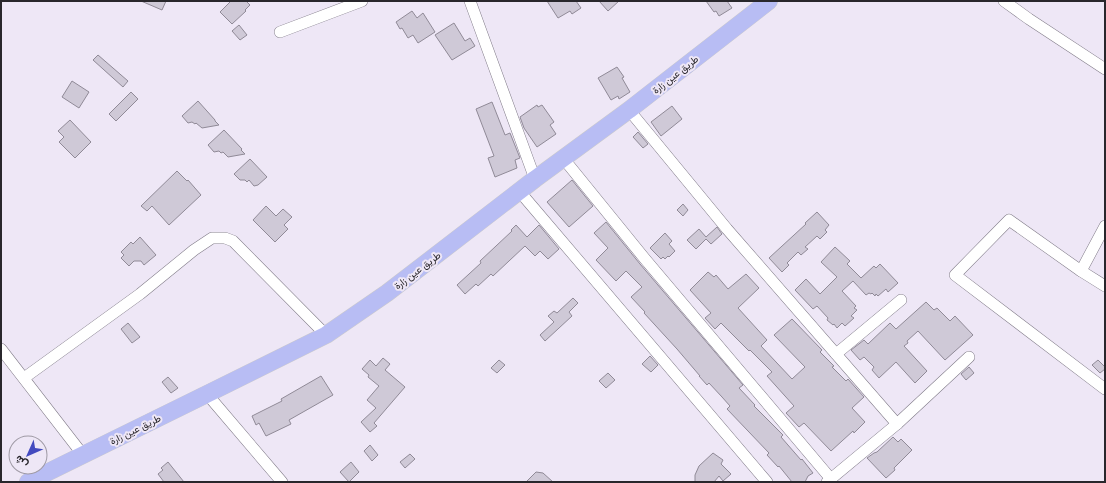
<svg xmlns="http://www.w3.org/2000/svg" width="1106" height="483" font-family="'Noto Serif',Vazirmatn,serif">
<rect width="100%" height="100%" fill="#eee7f6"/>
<g fill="#cfc9d7" stroke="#908a97">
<polygon points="141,1 166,1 162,10"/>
<polygon points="231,1 246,1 250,5 245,10 246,11 232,24 220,12"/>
<polygon points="547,1 576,1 581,8 572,14 570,11 558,18"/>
<polygon points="599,1 619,1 608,11"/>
<polygon points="706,1 727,1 732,8 719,16 716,11 714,12"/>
<polygon points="412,11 417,18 423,13 435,32 418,43 413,35 408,38 402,28 400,29 396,22"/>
<polygon points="454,23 465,41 470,38 475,46 452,60 435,35"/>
<polygon points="239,25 247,35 240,40 232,31"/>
<polygon points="98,55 128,81 123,87 93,60"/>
<polygon points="617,67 624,77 622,78 630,92 619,99 618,96 611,100 598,78"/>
<polygon points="72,81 89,92 79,108 62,97"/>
<polygon points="131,92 138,99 116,121 109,114"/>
<polygon points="198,101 215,120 215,121 219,125 202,128 196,123 195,124 192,122 188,123 182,116"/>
<polygon points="492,102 505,135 510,133 520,158 515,160 517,168 495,177 488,158 494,156 476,109"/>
<polygon points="537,105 538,107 542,105 554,122 550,125 556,134 537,147 524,128 520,117"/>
<polygon points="672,106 682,119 661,136 651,122"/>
<polygon points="70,120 91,142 75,158 59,142 64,137 58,131"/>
<polygon points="224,130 242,149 241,150 245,154 228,157 223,152 221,153 219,151 214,152 208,145"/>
<polygon points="638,132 648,144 643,148 633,137"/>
<polygon points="250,159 267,177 258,185 254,186 249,180 247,182 245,180 240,180 234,174"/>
<polygon points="177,171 187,181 188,180 201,195 169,225 152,206 147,211 141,206"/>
<polygon points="572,180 593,206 569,227 547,202"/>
<polygon points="683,204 688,210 683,216 677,210"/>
<polygon points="266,206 276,216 283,209 292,217 284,225 288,229 275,242 253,220"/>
<polygon points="817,212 829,225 825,230 827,232 820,239 817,236 805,247 808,249 801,255 798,252 787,263 789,265 782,272 769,258 806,224 805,223"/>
<polygon points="606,222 640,264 743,385 739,388 755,405 754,406 783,435 781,437 801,460 802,459 813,473 808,476 805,482 792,482 779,466 778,467 767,455 769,453 727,409 730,406 722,397 709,383 707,385 699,376 700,376 677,349 644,313 645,312 631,297 642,287 626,271 616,281 596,260 608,248 594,233"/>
<polygon points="516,225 527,237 539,225 559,249 548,259 540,251 535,256 525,246 493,276 491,274 478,286 476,284 465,294 457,285 481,263 480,261 512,231 511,230"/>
<polygon points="717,227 722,234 711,244 706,239 696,249 687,240 699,229 706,237"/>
<polygon points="665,233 672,241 669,244 675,251 669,257 668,256 665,259 663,257 661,259 650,248"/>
<polygon points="140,237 156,255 144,265 141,261 134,261 129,266 121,258 124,255 121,252 131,242 133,244"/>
<polygon points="835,247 850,261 847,264 861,278 874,266 876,268 880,264 898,283 888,292 886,289 878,296 876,294 875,296 872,293 871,294 869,293 866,295 853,281 842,291 856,306 854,308 857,310 851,316 854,318 845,326 842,323 837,328 834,324 833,325 827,320 828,318 817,306 813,309 795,290 806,279 820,294 837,277 821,262"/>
<polygon points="708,272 714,277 716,275 728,289 746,274 759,288 738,308 767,340 761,346 792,379 805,367 774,335 792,319 822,350 820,352 834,366 832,367 846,381 848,379 864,397 852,408 865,422 854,433 853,431 831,451 804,423 799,427 786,413 794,406 767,376 772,372 750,350 749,351 721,323 715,329 705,318 711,313 690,290"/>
<polygon points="573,298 578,303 569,312 572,316 545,341 540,335 554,322 548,316 554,311 557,313"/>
<polygon points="926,302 934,310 937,308 950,321 955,316 973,335 945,360 918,331 907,341 908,343 904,346 927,371 915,383 896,362 879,378 872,370 874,367 864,357 860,360 851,350 864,340 868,344 890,323 896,329"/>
<polygon points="128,323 140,337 132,343 121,329"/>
<polygon points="650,356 658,365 651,372 642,364"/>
<polygon points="383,358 390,364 385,370 405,387 374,423 377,426 370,432 361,422 376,408 367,400 379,386 368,377 369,375 362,369 370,360 376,366"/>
<polygon points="499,360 505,365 497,373 491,368"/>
<polygon points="1098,360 1105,367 1105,369 1100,373 1092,365"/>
<polygon points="969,367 974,373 966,380 961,374"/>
<polygon points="608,373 615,380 606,388 599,381"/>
<polygon points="321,376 333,395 289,420 291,424 266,436 259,423 256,425 252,416 282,401 281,399"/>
<polygon points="168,377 178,388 171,393 162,382"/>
<polygon points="893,437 898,442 901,439 912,450 894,468 895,470 886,478 867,458 874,453 877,452"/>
<polygon points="370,445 378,455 372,461 364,451"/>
<polygon points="713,453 723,460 721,464 731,474 723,481 719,476 714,482 695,482 695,475 699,466"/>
<polygon points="410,454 415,459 405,468 400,462"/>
<polygon points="168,462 184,482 164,482 158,474 163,470 161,468"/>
<polygon points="351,462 359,472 349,482 340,472"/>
<polygon points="536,472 543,473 553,482 526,482"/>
</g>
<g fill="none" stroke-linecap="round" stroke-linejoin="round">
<g stroke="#807b88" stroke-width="12">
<g id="minor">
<polyline points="470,1 535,179"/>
<polyline points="1004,1 1029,19 1105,69"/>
<polyline points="280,32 362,1"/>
<polyline points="629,110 727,229 897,424"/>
<polyline points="563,158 645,259 831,479"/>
<polyline points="520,192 767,482"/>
<polyline points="1081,271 1105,226"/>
<polyline points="1105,286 1081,271 1009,220 955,275 1105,389"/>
<polyline points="1,349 83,455"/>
<polyline points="836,354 901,300"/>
<polyline points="24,378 140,294 194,250 212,238 225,238 233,241 326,335"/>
<polyline points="207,394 282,482"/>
<polyline points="827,482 897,424 969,357"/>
</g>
</g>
<g stroke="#cccbcc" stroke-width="18">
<polyline id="primary" points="28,482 207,394 326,335 387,293 535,179 629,110 769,1"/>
</g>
<use href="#minor" stroke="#fff" stroke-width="11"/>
<use href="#primary" stroke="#b8bdf4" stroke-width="17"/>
</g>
<g text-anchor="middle" stroke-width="4" stroke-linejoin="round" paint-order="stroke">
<g font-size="10" fill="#29272c" stroke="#eee7f6">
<text transform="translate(675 74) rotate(-38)" y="4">طريق عين زارة</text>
<text transform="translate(417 270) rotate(-37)" y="4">طريق عين زارة</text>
<text transform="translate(135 429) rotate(-26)" y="4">طريق عين زارة</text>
</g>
</g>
<rect width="1106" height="483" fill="none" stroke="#29272c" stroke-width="4"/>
<g transform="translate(28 455) rotate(225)"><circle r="19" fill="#eee7f6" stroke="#9f9aa5"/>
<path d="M0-3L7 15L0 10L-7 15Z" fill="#434abf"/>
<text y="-6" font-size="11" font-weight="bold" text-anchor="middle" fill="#29272c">ش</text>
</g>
</svg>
